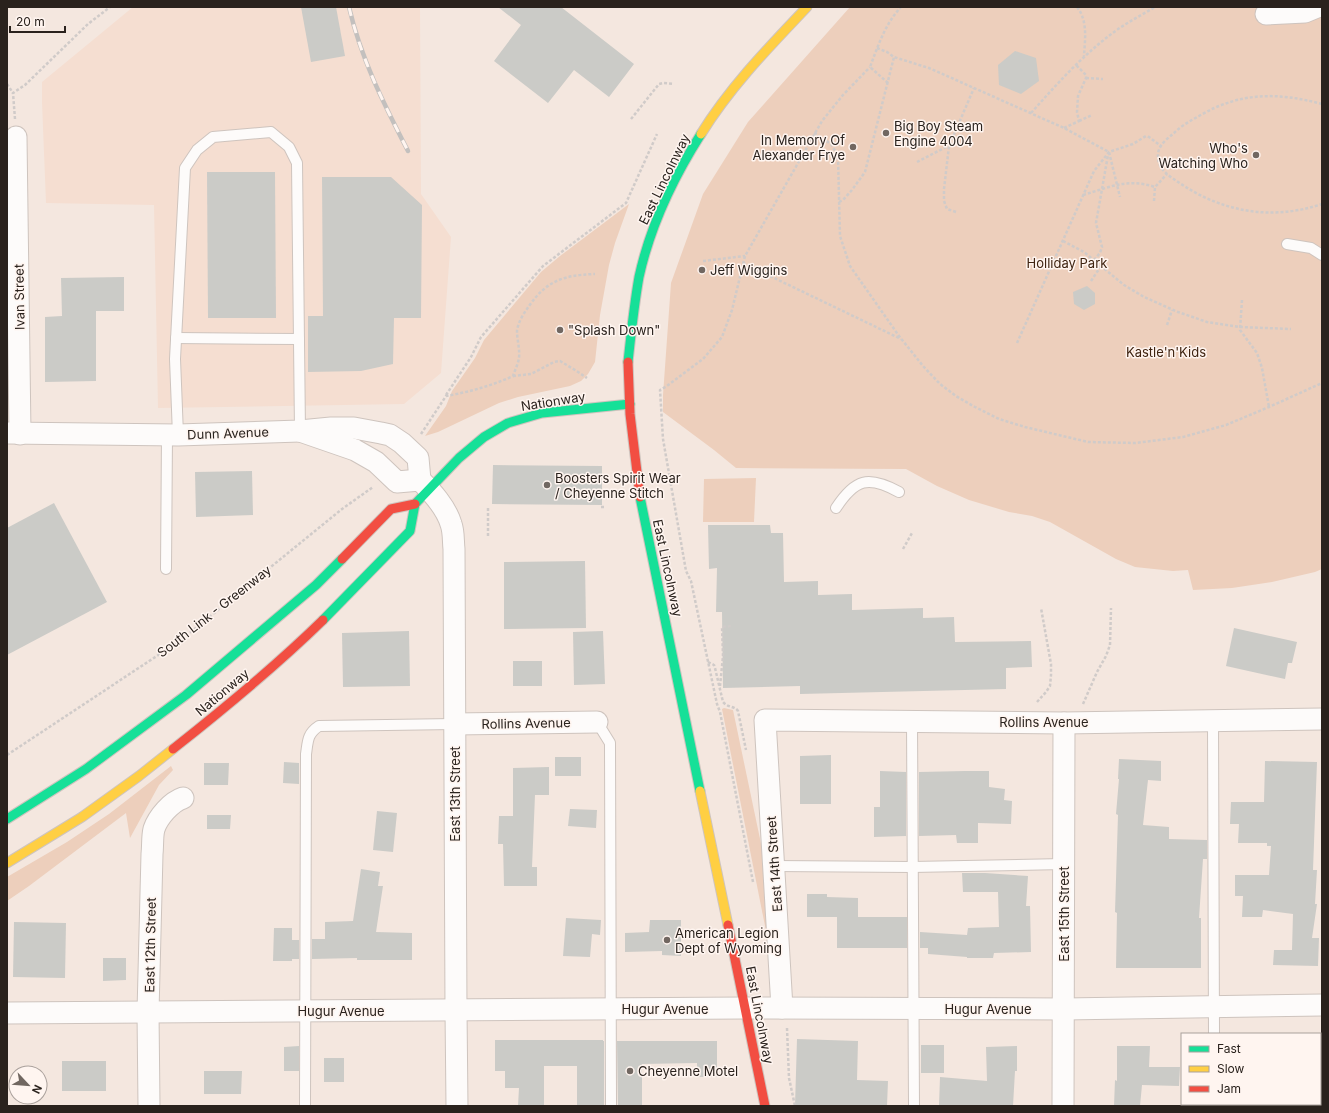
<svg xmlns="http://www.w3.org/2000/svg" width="1329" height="1113" font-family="Inter,sans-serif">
<rect width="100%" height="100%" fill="#f4e7df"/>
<polygon fill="#f5ded1" points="133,7 420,7 421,194 451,237 441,373 404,404 158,408 154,205 46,203 42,102 42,82"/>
<g fill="#edcfbc">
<polygon points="850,7 1322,7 1322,569 1315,572 1272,582 1232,588 1193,590 1188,570 1173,571 1135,567 1116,559 1050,522 1032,516 1009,512 969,500 937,486 906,469 736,468 714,450 663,412 663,395 671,283 703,194 748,122"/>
<polygon points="629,204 615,243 609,265 600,315 595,362 588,374 581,381 570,386 518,397 499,403 438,432 425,436 446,406 452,391 475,358 484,340 541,272 560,256"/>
<polygon points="756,478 754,522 703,522 704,479"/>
<polygon points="724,708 733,710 764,858 768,931 766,931 722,709"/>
<polygon points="171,766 173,770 159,785 130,838 126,813 29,886 7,901 7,877 67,842 109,814"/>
</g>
<g fill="#cbcbc7">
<polygon points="301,7 336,7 345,56 311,62"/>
<polygon points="498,7 561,7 634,64 609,97 574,70 548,103 494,61 521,25"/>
<polygon points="1015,51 1036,58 1039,81 1021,94 999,85 998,65"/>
<polygon points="207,172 275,172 276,318 208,318"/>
<polygon points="322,177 391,177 422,205 421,318 394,318 393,364 361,371 308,372 308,316 323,316"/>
<polygon points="124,277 124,311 96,311 96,381 45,382 45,317 62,316 61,278"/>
<polygon points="1087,286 1095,293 1095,304 1084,310 1074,304 1073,292"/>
<polygon points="493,465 602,466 602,505 492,504"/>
<polygon points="252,471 253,515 196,517 195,472"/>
<polygon points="54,503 107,602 7,655 7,528"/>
<polygon points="708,525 770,525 771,533 783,533 784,582 818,581 818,595 852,594 852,610 923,608 923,618 954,617 955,642 1031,641 1032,667 1006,668 1006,689 800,694 800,686 723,688 722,612 716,612 717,568 709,569"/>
<polygon points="585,561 586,628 504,629 504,562"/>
<polygon points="1234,628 1297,642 1292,663 1288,663 1285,679 1226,666"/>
<polygon points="409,631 410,686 343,687 342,633"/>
<polygon points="603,631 605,684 574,685 573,632"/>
<rect x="513" y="661" width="29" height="25"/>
<polygon points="831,755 831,804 800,804 800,756"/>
<rect x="555" y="757" width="26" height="19"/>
<polygon points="1119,759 1161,761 1161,781 1148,780 1143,825 1169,827 1169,839 1207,840 1207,859 1203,859 1199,918 1201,918 1201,968 1116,968 1117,913 1115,912 1118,815 1116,814 1119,779 1118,779"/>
<polygon points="1265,761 1317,762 1313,870 1317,870 1315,904 1317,904 1312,938 1319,938 1318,966 1273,965 1274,950 1292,950 1293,914 1263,910 1262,917 1242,917 1243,896 1235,896 1235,875 1269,875 1271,846 1267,846 1267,843 1238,843 1239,824 1230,824 1231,802 1264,802"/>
<polygon points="284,762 299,763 299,784 283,783"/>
<polygon points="204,763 229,763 228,785 204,785"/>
<polygon points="549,767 549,795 535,795 532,867 537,867 537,886 504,886 503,844 498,844 499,816 513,816 513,768"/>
<polygon points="880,771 906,772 906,836 874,837 874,807 880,807"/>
<polygon points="965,771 989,771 989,787 1005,789 1004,800 1012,801 1011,824 978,823 978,843 957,843 956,835 919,836 919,772"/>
<polygon points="570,809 597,810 596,828 568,826"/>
<polygon points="377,811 397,813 393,852 373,850"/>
<polygon points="207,815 231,815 230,829 207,829"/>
<polygon points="361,869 380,872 378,886 383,886 376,932 412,933 412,960 357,960 357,958 312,959 312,939 325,939 325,922 353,921"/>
<polygon points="962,873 985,873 1028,876 1026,906 1030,906 1031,952 994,953 993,958 967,958 967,957 928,954 928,948 920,948 920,932 967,935 968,928 999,927 998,892 963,892"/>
<polygon points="807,894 827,894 827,897 858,898 858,917 907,917 907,948 837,948 837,917 807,917"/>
<polygon points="566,918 601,920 600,935 592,934 590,957 563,956"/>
<polygon points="650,920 681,920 681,956 662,955 662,951 625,952 625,933 649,932"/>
<polygon points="14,922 66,923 65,978 13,977"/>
<polygon points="274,928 292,928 292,940 299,940 299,959 292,959 292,961 273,961"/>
<polygon points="103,958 126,958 126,980 103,981"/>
<polygon points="797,1039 858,1041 857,1080 888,1081 887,1106 795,1106"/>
<polygon points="495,1040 603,1040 603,1041 604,1041 604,1106 577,1106 577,1066 544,1066 544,1106 518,1106 519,1088 505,1088 505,1071 495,1071"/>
<polygon points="617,1041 717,1041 717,1077 697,1077 697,1063 642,1064 642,1106 618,1106"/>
<rect x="921" y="1045" width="23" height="28"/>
<polygon points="299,1046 299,1071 284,1071 284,1047"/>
<polygon points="1017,1046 1017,1071 1015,1071 1013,1106 939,1106 940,1077 987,1081 986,1047"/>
<polygon points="1117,1046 1150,1046 1149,1067 1180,1067 1179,1086 1142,1085 1140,1106 1114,1106 1115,1080 1117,1081"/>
<rect x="324" y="1058" width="20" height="24"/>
<rect x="62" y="1061" width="44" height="30"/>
<polygon points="204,1071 242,1071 241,1094 204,1094"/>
</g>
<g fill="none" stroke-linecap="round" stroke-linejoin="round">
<g stroke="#cec4be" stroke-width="12">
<g id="lane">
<polyline points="1287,244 1311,248 1322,255"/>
<polyline points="176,338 299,339"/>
<polyline points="178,435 175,359 185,168 197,150 213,137 271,132 289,147 297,163 300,431"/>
<path d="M836,508C855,479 868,475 899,492"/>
<polyline points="166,569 167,435"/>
<polyline points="912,721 914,1106"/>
<polyline points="1213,721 1214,1034"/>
<polyline points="597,722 610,743 611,1106"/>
<polyline points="774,866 912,867 1064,864"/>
<polyline points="1214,1104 1214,1106"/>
<path d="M305,1106L306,754C308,741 307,734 319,726L454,724"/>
</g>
</g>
<g stroke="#cec4be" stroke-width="23">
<g id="street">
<polyline points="1266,14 1305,12 1317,7"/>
<polyline points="16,137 20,434"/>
<path d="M300,431L355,450L376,462L397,482L420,480C432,492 446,507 451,524C454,532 453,541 454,549L456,1010L457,1106"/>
<polyline points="7,433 178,435 300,431 331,428 354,428 381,433 390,435 402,443 418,458 420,480"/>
<polyline points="454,724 597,722"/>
<polyline points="782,1008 765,720 1064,723 1322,719"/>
<polyline points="7,1013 745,1008 1064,1009 1322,1005"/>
<path d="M149,1106L148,1012L152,854C153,846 152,837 154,829C158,817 171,802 183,798"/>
<polyline points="1063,1106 1064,723"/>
</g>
</g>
<g stroke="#cec4be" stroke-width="11">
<g id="fast">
<path d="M628,362C631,334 634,305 639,277C650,227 673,178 701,134"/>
<polyline points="640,497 700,791"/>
<polyline points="323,620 410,531 415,504 459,458 484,437 508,423 542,413 630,404"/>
<polyline points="7,819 86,769 186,695 316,585 342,559"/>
</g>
</g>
<g stroke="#cec4be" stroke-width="11">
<g id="slow">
<path d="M701,134C730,87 769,47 807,7"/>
<polyline points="700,791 728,925"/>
<polyline points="7,863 82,817 139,776 173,749"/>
</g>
</g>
<g stroke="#cec4be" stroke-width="11">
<g id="jam">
<polyline points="628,362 630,414 640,497"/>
<polyline points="342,559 391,509 415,504"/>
<path d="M173,749C225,708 276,666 323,620"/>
<polyline points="728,925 765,1106"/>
</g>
</g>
<g stroke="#d0cbc9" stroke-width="2.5" stroke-dasharray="3 2" stroke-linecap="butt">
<path d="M1077,7C1088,21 1085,39 1084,56"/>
<polyline points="877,48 887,52 894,57 929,68 1064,128 1109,152 1120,197"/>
<polyline points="1086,78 1103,79"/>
<path d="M888,83L870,67C878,46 885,24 901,7"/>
<polyline points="7,84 13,93"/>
<path d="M1322,104C1277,92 1240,92 1199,116C1190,121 1181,126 1174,133C1167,139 1157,146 1158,157C1158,169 1169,176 1178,182C1222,212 1271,221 1322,204"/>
<path d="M1031,113C1056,85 1080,58 1110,35C1124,24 1140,16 1155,7"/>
<polyline points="15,119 13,93 25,85 88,24 110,7"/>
<polyline points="631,119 659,84 663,83 674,84"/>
<polyline points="1079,121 1092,115"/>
<polyline points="1064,128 1079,121 1077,112 1078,96 1086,78 1086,75 1076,65"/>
<polyline points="814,133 831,144 838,156 840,236 850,266 899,336 923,366 940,384 956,396 975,407 999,419 1025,427 1088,442 1135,443 1183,437 1226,425 1269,407 1322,383"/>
<polyline points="917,162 948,146"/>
<path d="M1083,195C1110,187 1127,178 1155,187L1167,174"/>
<polyline points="1154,201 1155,187"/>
<polyline points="839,202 843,200 852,190 865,172 894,57"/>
<polyline points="956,212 947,209 944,201 944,189 949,146 974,88"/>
<polyline points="1063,241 1084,252 1124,285 1144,297 1178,312 1207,322 1240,327 1291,329"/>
<polyline points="1094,260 1100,253 1102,247 1096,223 1108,155"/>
<polyline points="703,261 745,256"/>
<polyline points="743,263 901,339"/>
<polyline points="1091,281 1101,266"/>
<polyline points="1242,300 1240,330 1257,353 1262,368 1269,407"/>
<polyline points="1167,325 1172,310"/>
<polyline points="1017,343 1094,171 1109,152 1133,144 1146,136 1149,137 1161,146"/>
<polyline points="513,376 531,374 554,362 560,361 575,370 587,378"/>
<polyline points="446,395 471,357 481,337 543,266 626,203 657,134"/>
<path d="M421,434L446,396C469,392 491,386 513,376C515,370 518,364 519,358C520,349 517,340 517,331C518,322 524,313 529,306C547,280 565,275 595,274"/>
<polyline points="601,507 606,507"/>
<polyline points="488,508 488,537"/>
<polyline points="903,549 912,533"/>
<path d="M708,662L714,665L715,668L723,702C728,708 735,706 738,711L746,750"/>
<polyline points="720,686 723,656 722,627 732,626"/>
<polyline points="1037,702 1046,692 1050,686 1051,675 1051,664 1041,608"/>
<polyline points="1083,704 1097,672 1106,656 1110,645 1111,608"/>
<polyline points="7,755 181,640 342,509 373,487"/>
<polyline points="753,882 720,712 717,704 691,581 686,571 663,439 660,390 667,386 703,359 722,337 732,310 745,256 822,121 843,95 870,67"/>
<polyline points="787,1028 789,1078 795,1106"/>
</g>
<use href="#lane" stroke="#fdfbfa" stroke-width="10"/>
<use href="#street" stroke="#fdfbfa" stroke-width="21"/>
<use href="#fast" stroke="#16e098" stroke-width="9"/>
<use href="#slow" stroke="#ffcf43" stroke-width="9"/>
<use href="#jam" stroke="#f24e42" stroke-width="9"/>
<g stroke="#c3c0be" stroke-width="4.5">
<path id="rail" d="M349,7C361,59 384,104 408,151"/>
</g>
<use href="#rail" stroke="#fff5f0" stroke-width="3" stroke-dasharray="9" stroke-linecap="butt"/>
</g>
<g fill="#716761" stroke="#fff5f0" stroke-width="1.5">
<circle cx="886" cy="133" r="4"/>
<circle cx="853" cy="147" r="4"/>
<circle cx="1256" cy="155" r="4"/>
<circle cx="702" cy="270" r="4"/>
<circle cx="560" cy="330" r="4"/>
<circle cx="547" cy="485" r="4"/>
<circle cx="667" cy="940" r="4"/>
<circle cx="630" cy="1071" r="4"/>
</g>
<g text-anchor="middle" stroke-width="3" stroke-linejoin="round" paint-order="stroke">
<g font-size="13" fill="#2a221d" stroke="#fff5f0" text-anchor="start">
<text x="894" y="131">Big Boy Steam<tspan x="894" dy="15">Engine 4004</tspan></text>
<text x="845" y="145" text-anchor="end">In Memory Of<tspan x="845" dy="15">Alexander Frye</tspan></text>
<text x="1248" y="153" text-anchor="end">Who's<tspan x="1248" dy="15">Watching Who</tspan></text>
<text x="710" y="275">Jeff Wiggins</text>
<text x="568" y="335">"Splash Down"</text>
<text x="555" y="483">Boosters Spirit Wear<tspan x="555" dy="15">/ Cheyenne Stitch</tspan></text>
<text x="675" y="938">American Legion<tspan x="675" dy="15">Dept of Wyoming</tspan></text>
<text x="638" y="1076">Cheyenne Motel</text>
</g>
<g font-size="13" fill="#2a221d" stroke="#fff5f0">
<text transform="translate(664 179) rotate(-64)" y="5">East Lincolnway</text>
<text transform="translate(19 297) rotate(-91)" y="5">Ivan Street</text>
<text transform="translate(553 401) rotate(-9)" y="5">Nationway</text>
<text transform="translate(228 433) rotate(-2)" y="5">Dunn Avenue</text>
<text transform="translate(668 568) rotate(78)" y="5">East Lincolnway</text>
<text transform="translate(214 611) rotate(-38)" y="5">South Link - Greenway</text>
<text transform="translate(222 692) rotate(-40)" y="5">Nationway</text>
<text x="1044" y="727">Rollins Avenue</text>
<text transform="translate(526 723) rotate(-1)" y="5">Rollins Avenue</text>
<text transform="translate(455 794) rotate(-90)" y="5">East 13th Street</text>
<text transform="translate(774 864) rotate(-94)" y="5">East 14th Street</text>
<text transform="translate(1064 914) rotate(-90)" y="5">East 15th Street</text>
<text transform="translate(150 945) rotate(-89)" y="5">East 12th Street</text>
<text x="665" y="1014">Hugur Avenue</text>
<text x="988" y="1014">Hugur Avenue</text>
<text x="341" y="1016">Hugur Avenue</text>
<text transform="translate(760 1015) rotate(79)" y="5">East Lincolnway</text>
</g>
<g font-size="13" fill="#3f2310" stroke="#fff5f0">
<text x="1067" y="268">Holliday Park</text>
<text x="1166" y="357">Kastle'n'Kids</text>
</g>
</g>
<rect width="1329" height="1113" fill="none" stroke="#2a221d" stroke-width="16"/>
<rect x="1181" y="1033" width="140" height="72" fill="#fff5f0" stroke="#aaa19c"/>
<rect x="1189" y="1046" width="20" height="6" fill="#16e098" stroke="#aaa19c"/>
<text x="1217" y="1053" font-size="12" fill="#2a221d">Fast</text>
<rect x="1189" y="1066" width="20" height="6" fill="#ffcf43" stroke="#aaa19c"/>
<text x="1217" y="1073" font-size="12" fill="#2a221d">Slow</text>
<rect x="1189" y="1086" width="20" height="6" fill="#f24e42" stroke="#aaa19c"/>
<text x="1217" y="1093" font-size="12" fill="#2a221d">Jam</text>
<g transform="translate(28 1085) rotate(116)"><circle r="19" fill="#fff5f0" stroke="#aaa19c"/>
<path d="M0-3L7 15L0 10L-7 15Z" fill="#716761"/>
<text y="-6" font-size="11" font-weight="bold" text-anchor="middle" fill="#2a221d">N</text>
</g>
<path d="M10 26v6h55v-6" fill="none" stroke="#2a221d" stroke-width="2"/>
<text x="16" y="26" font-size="12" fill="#2a221d" stroke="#fff5f0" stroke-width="3" paint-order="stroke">20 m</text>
</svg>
